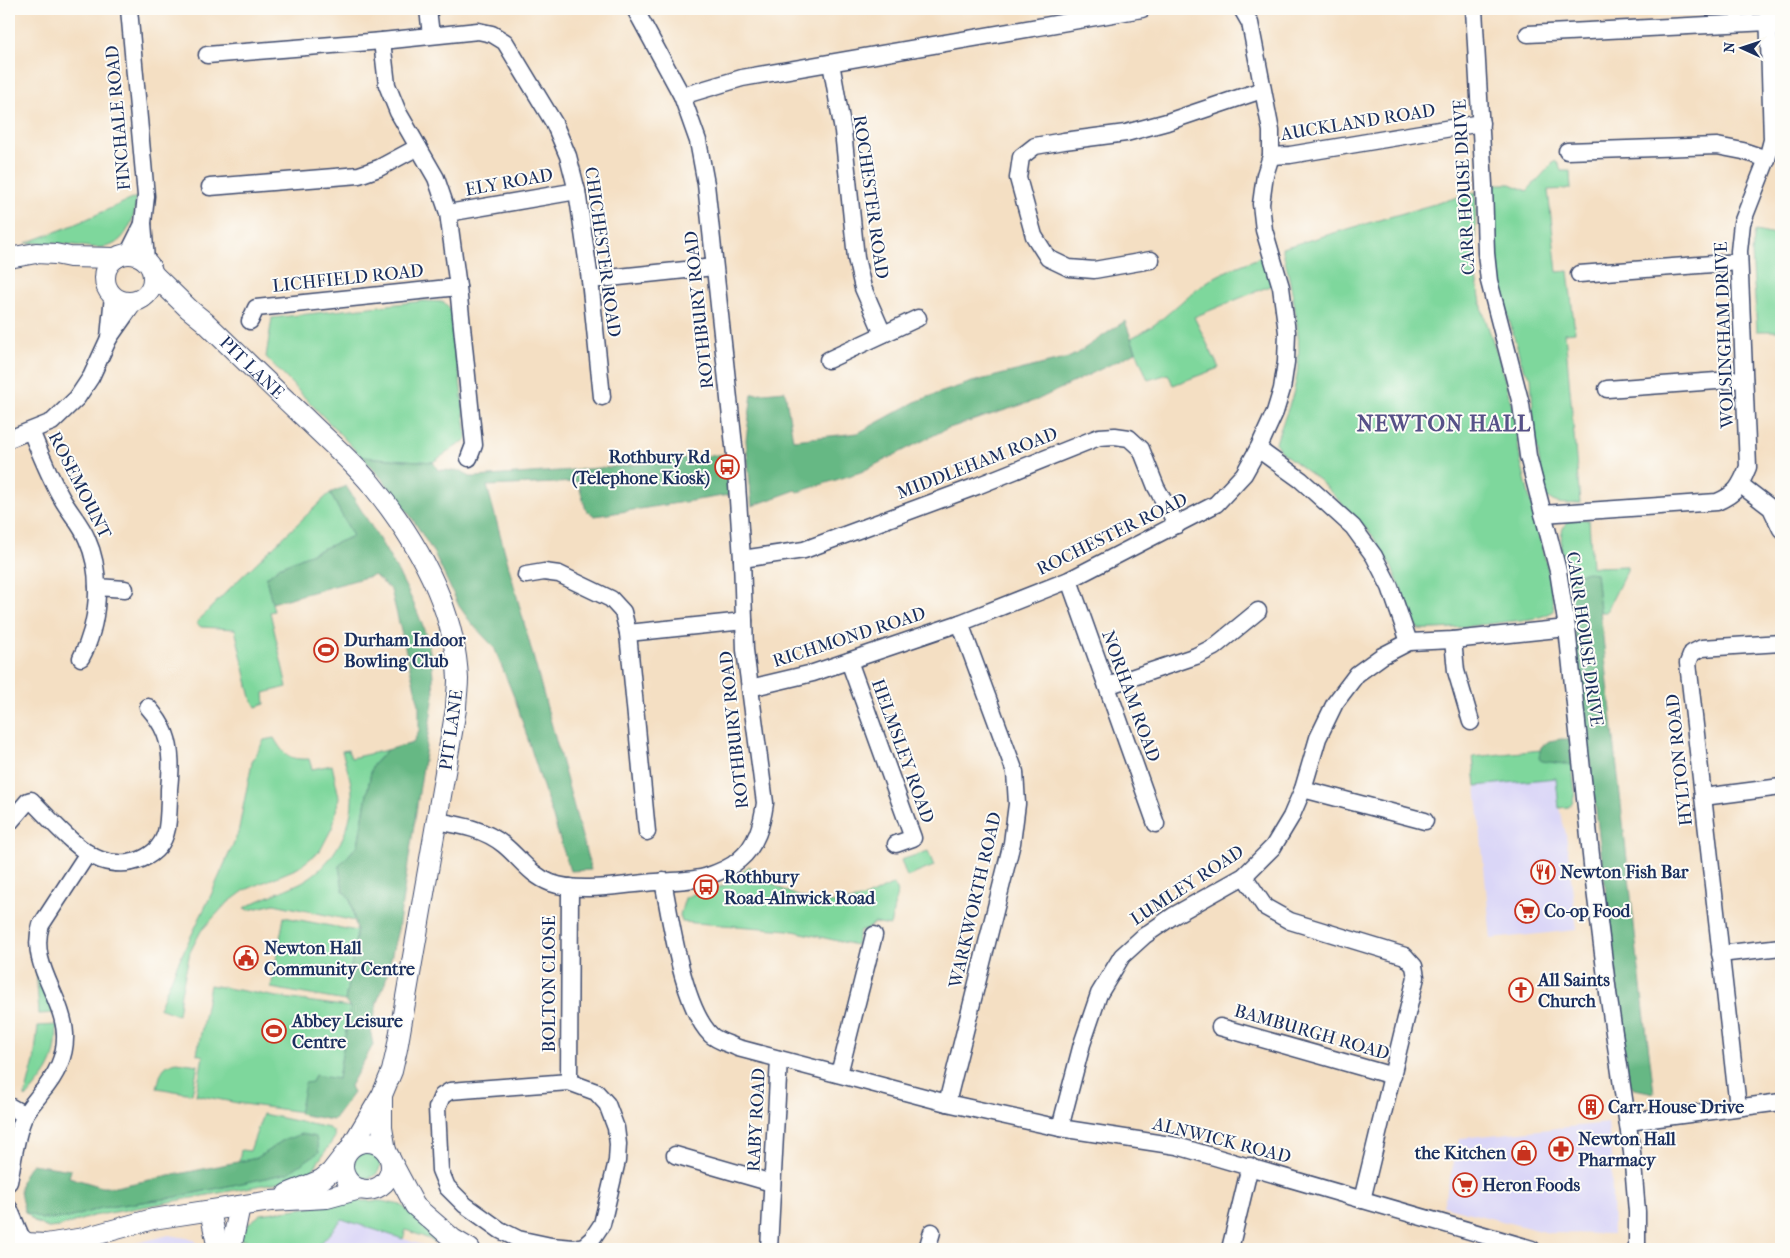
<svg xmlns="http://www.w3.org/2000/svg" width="1790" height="1258" font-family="'IM FELL French Canon',serif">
<rect width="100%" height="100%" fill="#fdfcf7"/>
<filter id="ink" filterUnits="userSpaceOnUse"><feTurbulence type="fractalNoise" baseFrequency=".02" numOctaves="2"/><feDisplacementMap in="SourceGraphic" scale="10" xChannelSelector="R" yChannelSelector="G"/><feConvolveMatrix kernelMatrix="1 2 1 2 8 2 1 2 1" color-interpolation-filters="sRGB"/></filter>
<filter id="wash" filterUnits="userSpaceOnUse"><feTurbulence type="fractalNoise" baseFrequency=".0096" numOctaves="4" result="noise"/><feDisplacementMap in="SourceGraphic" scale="20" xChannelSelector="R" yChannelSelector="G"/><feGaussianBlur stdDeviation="1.12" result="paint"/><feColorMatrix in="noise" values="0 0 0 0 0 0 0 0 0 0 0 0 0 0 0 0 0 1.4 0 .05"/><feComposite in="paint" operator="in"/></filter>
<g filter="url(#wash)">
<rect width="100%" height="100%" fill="#f4dfc3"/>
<g fill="#dad6f7">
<polygon points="1556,778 1559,808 1566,834 1577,930 1491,939 1476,786"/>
<polygon points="1608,1123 1611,1153 1613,1234 1549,1233 1443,1206 1460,1138"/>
<polygon points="342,1219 435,1249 314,1249"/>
<polygon points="169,1235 193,1239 204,1249 112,1249"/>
</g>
<g fill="#7ed79c" stroke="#4c837d">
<path d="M1555,161L1559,164L1561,171H1570L1571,189L1548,190L1557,272L1568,271L1575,332L1565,333L1580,503C1566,504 1556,506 1545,495L1534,429L1531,377L1523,368L1498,281L1494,256L1492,184H1511L1527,191Z"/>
<path d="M1476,192L1475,273L1483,312L1500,362L1512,406L1521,463L1550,578L1554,611C1538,621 1515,620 1497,623C1470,626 1445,630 1418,629L1411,619L1402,591L1391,566L1372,535L1320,481L1280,451L1276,443C1282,422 1292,403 1296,381C1304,337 1292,290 1282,248Z"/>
<path d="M136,197C136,208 134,218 129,227C114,257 91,246 65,244C52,243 39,243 26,243L71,226Z"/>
<polygon points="1755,231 1781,236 1781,331 1757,331 1752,253"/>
<path d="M1263,256L1272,285L1194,317L1219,368L1173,385L1168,374L1148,380L1131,338C1163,325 1183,295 1213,278C1228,269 1247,263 1263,256Z"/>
<polygon points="424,301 444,302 452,311 467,439 433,462 362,457 266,357 272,318"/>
<polygon points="330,493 353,536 279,567 266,578 274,611 270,612 287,687 264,693 265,704 256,707 251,698 235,629 201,627 196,623 232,586"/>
<path d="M1581,519L1589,520L1592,567L1627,566V570L1606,612H1600L1596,573L1575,575L1569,585C1566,570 1553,530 1569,521C1572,519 1578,519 1581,519Z"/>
<path d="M274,738C284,755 289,760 309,759L312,769L332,765L339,797L333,826L320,851L298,868L245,890L225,905L201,931L190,952L181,993L178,1015L159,1008L177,965L211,895L238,833L252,762L264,740Z"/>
<polygon points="1570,747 1575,793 1572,804 1568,807 1559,808 1556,778 1476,786 1473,757"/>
<path d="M348,750L351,758L387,750L372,766L358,845L339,866L343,890L350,899L355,921L274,904L249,910L244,908C262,898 281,892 300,883C334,866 358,822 351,784C349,773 345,762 342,751Z"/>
<polygon points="928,851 934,866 907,877 901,860"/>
<path d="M749,866C783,895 822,912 866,897C876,893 885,888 894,884L897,893L890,926L874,923L867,930H860L856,945L789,930L682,922L680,915L685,898C696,891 708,892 720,887C730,883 741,874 749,866Z"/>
<polygon points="284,917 357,931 345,1001 271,988"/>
<polygon points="36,969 55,1013 39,1014"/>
<polygon points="210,985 277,997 350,1007 338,1079 324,1115 243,1104 196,1095 203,1056 197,1054"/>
<path d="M57,1025C57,1062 49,1071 26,1098L25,1096L34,1061L38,1026Z"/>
<path d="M177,1062L198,1065L192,1094L157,1088C161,1073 161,1065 177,1062Z"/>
<polygon points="263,1114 329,1128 333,1131 335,1137 312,1171 301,1176 279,1182 93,1216 59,1227 48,1228 35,1222 25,1212 42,1219 69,1218 101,1208 171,1198 247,1182 288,1173 318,1152 282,1141 257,1158 239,1162 241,1150 250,1151"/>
<circle cx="367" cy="1165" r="13"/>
<polygon points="353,1201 381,1201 401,1205 455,1249 406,1230 403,1239 342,1219 316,1249 244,1249 246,1240 240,1240 247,1225 261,1214"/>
</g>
<g fill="#66b884" stroke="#407471">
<polygon points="1125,321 1136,352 1037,400 946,429 861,472 798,492 796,490 752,506 746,440 752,394 785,391 793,440 858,433 915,402 942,392 972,382 1068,358 1076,354"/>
<polygon points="725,454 729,495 595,516 586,510 578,482 487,486 591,870 570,871 516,702 494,647 472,624 459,606 435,555 412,518 384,481 362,457 433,462 438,470 462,471 470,477 476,477 613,467"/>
<path d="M346,486C376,534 421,601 431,656C433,669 433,682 434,695L398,929L385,983L377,1002L371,1034L373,1045L350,1086L353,1093L333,1120L299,1114L305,1083L312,1082L315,1075L338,1079L350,1007L345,1001L357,931L350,899L343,890L339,866L358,845L372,766L387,750L413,743L419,731V705L391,590L374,575L272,603L266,578L279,567L353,536L330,493Z"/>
<polygon points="1587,572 1596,573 1638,961 1654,1093 1635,1089 1629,1085 1569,585 1575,575"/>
<polygon points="1561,739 1569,739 1572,765 1542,761 1539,757 1541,747 1549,741"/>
<path d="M301,1134L316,1137L319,1152L288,1173L247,1182L171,1198L101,1208L69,1218L42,1219L25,1212C19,1192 16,1181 32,1164L71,1170L69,1177L102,1187H115L257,1158L282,1141Z"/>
</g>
</g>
<g filter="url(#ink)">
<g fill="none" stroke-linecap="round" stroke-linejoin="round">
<g stroke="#3c496d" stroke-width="19">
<g id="minor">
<polyline points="129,9 146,196 143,223 146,260"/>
<polyline points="428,9 431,35"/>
<polyline points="1474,9 1484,185 1486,253 1489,281 1521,404 1528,456 1558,571 1567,628 1593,874 1608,993 1632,1152 1637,1212 1637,1249"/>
<polyline points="1528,34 1769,22"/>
<polyline points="382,41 387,85 398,112 436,178 448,213 458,287 474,445 469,458"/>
<polyline points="207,55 382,41 478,31 492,34 505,42 554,123 568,156 577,191 590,280 602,397"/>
<polyline points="831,63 843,131 856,258 863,288 883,334"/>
<polyline points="682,96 742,78 1142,9"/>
<polyline points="1567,151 1717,146 1743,151 1767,159"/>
<polyline points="1271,156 1290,155 1481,123"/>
<polyline points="210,187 359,175 379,168 418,147"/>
<polyline points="448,213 577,191"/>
<polyline points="128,254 143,224"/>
<polyline points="1151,260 1094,270 1069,268 1048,258 1034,236 1018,178 1021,157 1035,146 1064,141 1126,133 1167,122 1262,90"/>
<polyline points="1579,274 1739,262"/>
<polyline points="590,280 714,267"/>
<polyline points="250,321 256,308 458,287"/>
<polyline points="109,338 113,295"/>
<polyline points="828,360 918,318"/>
<polyline points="1607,389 1744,379"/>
<path d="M31,431C40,453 49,476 61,497C69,512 81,524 87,539C103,574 99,625 81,658"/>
<polyline points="9,439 52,422 77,398 91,377 109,338 135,301"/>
<polyline points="1258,449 1301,480 1353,527 1374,556 1390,587 1409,642"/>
<polyline points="1741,485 1771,508 1781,529"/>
<path d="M1543,514L1717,502C1736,494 1740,487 1748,467L1739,251L1742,223L1767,159L1772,140L1768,9"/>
<polyline points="742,559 804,550 977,486 1099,437 1115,436 1129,438 1141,449 1156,487 1177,525"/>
<polyline points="526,575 544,572 559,574 611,599 623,612 628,633 647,832"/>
<polyline points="1069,580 1156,824"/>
<polyline points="97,587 125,589"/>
<polyline points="628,633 744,621"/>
<polyline points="1453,640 1456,671 1471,722"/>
<polyline points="849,661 913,838 896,844"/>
<polyline points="1107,686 1196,656 1214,647 1258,611"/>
<polyline points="750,688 813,673 960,623 1069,580 1216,504 1244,474 1258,449 1275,412 1282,389 1286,362 1287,332 1281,287 1264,230 1261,204 1265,175 1271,156 1271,131 1250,23 1242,9"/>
<polyline points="1303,789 1425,821"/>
<polyline points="1703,797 1781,787"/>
<path d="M437,821C460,825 485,829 504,845C520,858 530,875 551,883C581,894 624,884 656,882C672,881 690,881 705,877C717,873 730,868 739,860C757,845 762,824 765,803L745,650L742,559L735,455L706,184L698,141L682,96L635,9"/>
<path d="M10,822L28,801L31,800C49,818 78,852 101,860C128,869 161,859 167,828C169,815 169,802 169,789C171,770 172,751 165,733C161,723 155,715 148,707"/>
<polyline points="1244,876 1265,907 1290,921 1405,956 1414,966 1416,977 1362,1200"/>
<path d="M663,881C671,921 683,1008 711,1035C717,1041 730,1044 738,1048L947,1103L1060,1128L1177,1146L1532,1249"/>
<polyline points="1720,954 1781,947"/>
<polyline points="1220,1027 1393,1076"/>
<polyline points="839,1074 874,935"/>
<polygon points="569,1082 596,1092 607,1104 616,1128 618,1144 617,1161 602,1224 592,1239 584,1246 573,1248 551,1246 518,1239 500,1230 465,1205 447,1187 440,1170 437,1108 442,1096 450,1091"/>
<polyline points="569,1082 570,887"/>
<polyline points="947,1103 1012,843 1017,804 1015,772 960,623"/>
<polyline points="9,1106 25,1115"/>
<polyline points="1738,1107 1688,663 1692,653 1702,648 1781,643"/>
<polyline points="1628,1122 1781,1102"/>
<polyline points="1060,1128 1082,1044 1099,994 1122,956 1144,936 1173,916 1244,876 1273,847 1291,817 1303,789 1318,738 1335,703 1357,674 1382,656 1409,642 1453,640 1567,628"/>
<polyline points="675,1155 772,1183"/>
<path d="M9,1182C13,1162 16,1132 25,1115C29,1107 36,1100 41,1093C55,1077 66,1057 65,1034C63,996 28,964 41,925L88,853"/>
<polyline points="9,1208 22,1239"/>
<polyline points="769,1249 779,1059"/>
<polyline points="927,1249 932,1232"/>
<polyline points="1230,1249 1250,1166"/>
</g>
</g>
<g stroke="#3c496d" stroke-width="22">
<g id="tertiary">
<circle cx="129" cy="278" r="24"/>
<polyline points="9,258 36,253 55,254 70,257 116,258"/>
<path id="s1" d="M153,274L189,309L205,322C238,354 271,386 304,417C326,439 351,460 371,484C416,539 455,607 458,679C458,689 456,699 456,709L397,1049L392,1071L382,1095L351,1147"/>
<polyline points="382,1096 382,1128 386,1151"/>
<circle cx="367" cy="1166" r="24"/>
<polyline points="390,1159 415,1206 453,1239 470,1249"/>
<polyline points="287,1194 321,1180 331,1172 345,1154"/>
<polyline points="210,1211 218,1249"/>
<path d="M9,1234C19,1235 25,1241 29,1249"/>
<polyline points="25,1243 46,1244 84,1238 153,1219 271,1201 327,1198 360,1189"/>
<polyline points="231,1249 240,1206"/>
</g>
</g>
<use href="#minor" stroke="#fff" stroke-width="16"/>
<use href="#tertiary" stroke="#fff" stroke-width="20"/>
</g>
</g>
<defs>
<g id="bus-ring" transform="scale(1.25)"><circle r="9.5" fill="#fdfcf7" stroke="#c8321e" stroke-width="1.5"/><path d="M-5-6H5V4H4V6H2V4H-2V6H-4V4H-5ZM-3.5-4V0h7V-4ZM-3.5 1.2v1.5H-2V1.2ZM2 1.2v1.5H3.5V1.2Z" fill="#c8321e"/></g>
<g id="stadium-ring" transform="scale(1.25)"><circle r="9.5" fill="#fdfcf7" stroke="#c8321e" stroke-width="1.5"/><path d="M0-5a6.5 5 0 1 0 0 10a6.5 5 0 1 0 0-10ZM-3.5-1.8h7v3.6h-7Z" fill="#c8321e"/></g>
<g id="restaurant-ring" transform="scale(1.25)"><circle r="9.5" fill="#fdfcf7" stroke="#c8321e" stroke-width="1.5"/><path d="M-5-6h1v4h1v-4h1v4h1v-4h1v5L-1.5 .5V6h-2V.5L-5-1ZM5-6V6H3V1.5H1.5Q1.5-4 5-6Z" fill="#c8321e"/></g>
<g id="supermarket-ring" transform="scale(1.25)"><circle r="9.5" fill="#fdfcf7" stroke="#c8321e" stroke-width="1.5"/><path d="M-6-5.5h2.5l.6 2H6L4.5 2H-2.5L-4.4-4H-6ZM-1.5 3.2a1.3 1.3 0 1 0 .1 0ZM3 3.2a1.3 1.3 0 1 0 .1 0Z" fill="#c8321e"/></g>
<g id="civic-ring" transform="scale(1.25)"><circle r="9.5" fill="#fdfcf7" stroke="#c8321e" stroke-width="1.5"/><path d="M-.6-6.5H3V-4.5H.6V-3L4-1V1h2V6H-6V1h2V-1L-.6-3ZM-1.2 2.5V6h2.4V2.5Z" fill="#c8321e"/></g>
<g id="church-ring" transform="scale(1.25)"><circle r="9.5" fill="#fdfcf7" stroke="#c8321e" stroke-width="1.5"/><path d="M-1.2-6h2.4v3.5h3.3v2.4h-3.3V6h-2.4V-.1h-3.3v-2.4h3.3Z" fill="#c8321e"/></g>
<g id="building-ring" transform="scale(1.25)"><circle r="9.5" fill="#fdfcf7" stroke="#c8321e" stroke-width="1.5"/><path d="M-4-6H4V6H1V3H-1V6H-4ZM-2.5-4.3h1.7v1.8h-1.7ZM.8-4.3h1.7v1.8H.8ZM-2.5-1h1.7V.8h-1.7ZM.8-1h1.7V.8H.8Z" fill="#c8321e"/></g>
<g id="pharmacy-ring" transform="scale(1.25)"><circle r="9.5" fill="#fdfcf7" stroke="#c8321e" stroke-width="1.5"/><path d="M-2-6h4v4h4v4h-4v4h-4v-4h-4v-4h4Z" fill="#c8321e"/></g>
<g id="shop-ring" transform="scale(1.25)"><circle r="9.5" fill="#fdfcf7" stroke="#c8321e" stroke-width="1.5"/><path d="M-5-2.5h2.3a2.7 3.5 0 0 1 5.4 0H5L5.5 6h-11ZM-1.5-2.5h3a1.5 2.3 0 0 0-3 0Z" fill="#c8321e"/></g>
</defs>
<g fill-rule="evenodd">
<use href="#bus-ring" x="727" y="467"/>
<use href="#stadium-ring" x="326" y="650"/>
<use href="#restaurant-ring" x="1543" y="872"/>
<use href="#bus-ring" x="706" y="887"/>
<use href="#supermarket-ring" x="1527" y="911"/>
<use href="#civic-ring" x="246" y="958"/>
<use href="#church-ring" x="1521" y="990"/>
<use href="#stadium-ring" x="274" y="1031"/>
<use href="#building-ring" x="1591" y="1107"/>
<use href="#pharmacy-ring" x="1561" y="1149"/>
<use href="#shop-ring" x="1524" y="1153"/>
<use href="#supermarket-ring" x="1465" y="1185"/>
</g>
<g text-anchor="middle" stroke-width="4" stroke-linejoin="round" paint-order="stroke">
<g font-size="18" fill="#1b2f5e" stroke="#fdfcf7">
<text transform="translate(118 118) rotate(-95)" y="6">FINCHALE ROAD</text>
<text transform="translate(1358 122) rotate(-9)" y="6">AUCKLAND ROAD</text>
<text transform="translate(509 182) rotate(-10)" y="6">ELY ROAD</text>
<text transform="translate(1464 187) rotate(-93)" y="6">CARR HOUSE DRIVE</text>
<text transform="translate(871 197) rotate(82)" y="6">ROCHESTER ROAD</text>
<text transform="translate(603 252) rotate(82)" y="6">CHICHESTER ROAD</text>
<text transform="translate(348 278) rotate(-6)" y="6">LICHFIELD ROAD</text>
<text transform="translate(699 310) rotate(-96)" y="6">ROTHBURY ROAD</text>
<text transform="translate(1724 335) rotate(-92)" y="6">WOLSINGHAM DRIVE</text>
<text dy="6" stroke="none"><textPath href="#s1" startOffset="136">PIT LANE</textPath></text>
<text transform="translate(977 463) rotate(-21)" y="6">MIDDLEHAM ROAD</text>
<text transform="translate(80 485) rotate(63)" y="6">ROSEMOUNT</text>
<text transform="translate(1112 534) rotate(-26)" y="6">ROCHESTER ROAD</text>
<text transform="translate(849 637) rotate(-18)" y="6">RICHMOND ROAD</text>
<text transform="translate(1585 639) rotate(82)" y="6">CARR HOUSE DRIVE</text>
<text transform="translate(1131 696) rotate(70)" y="6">NORHAM ROAD</text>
<text transform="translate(451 730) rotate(-82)" y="6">PIT LANE</text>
<text transform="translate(734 730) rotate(-96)" y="6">ROTHBURY ROAD</text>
<text transform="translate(903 751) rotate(70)" y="6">HELMSLEY ROAD</text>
<text transform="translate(1679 760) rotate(-96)" y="6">HYLTON ROAD</text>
<text transform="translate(1187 885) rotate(-33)" y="6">LUMLEY ROAD</text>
<text transform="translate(975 900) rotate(-77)" y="6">WARKWORTH ROAD</text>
<text transform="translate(549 984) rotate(-90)" y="6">BOLTON CLOSE</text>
<text transform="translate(1312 1032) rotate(16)" y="6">BAMBURGH ROAD</text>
<text transform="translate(756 1120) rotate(-87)" y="6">RABY ROAD</text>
<text transform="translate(1222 1140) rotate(14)" y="6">ALNWICK ROAD</text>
</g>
<g font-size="18" font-weight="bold" fill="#1b2f5e" stroke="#fdfcf7" text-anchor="start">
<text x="710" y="463" text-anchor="end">Rothbury Rd<tspan x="710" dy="21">(Telephone Kiosk)</tspan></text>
<text x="344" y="646">Durham Indoor<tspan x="344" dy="21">Bowling Club</tspan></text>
<text x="1560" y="878">Newton Fish Bar</text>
<text x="724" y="883">Rothbury<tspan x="724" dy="21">Road-Alnwick Road</tspan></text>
<text x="1544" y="917">Co-op Food</text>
<text x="264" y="954">Newton Hall<tspan x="264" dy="21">Community Centre</tspan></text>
<text x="1538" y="986">All Saints<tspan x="1538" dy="21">Church</tspan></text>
<text x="292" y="1027">Abbey Leisure<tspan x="292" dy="21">Centre</tspan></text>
<text x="1608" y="1113">Carr House Drive</text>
<text x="1578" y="1145">Newton Hall<tspan x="1578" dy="21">Pharmacy</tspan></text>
<text x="1506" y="1159" text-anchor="end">the Kitchen</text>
<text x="1482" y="1191">Heron Foods</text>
</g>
<g font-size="22" font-weight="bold" letter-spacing="1" fill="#565187" stroke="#fdfcf7">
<text x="1444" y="431">NEWTON HALL</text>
</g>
</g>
<rect width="1790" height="1258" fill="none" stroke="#fdfcf7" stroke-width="30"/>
<g transform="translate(1742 48) rotate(273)" stroke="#fdfcf7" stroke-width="4" paint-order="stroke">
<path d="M0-4L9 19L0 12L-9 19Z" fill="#1b2f5e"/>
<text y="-8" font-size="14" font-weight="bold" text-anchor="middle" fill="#1b2f5e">N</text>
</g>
</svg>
